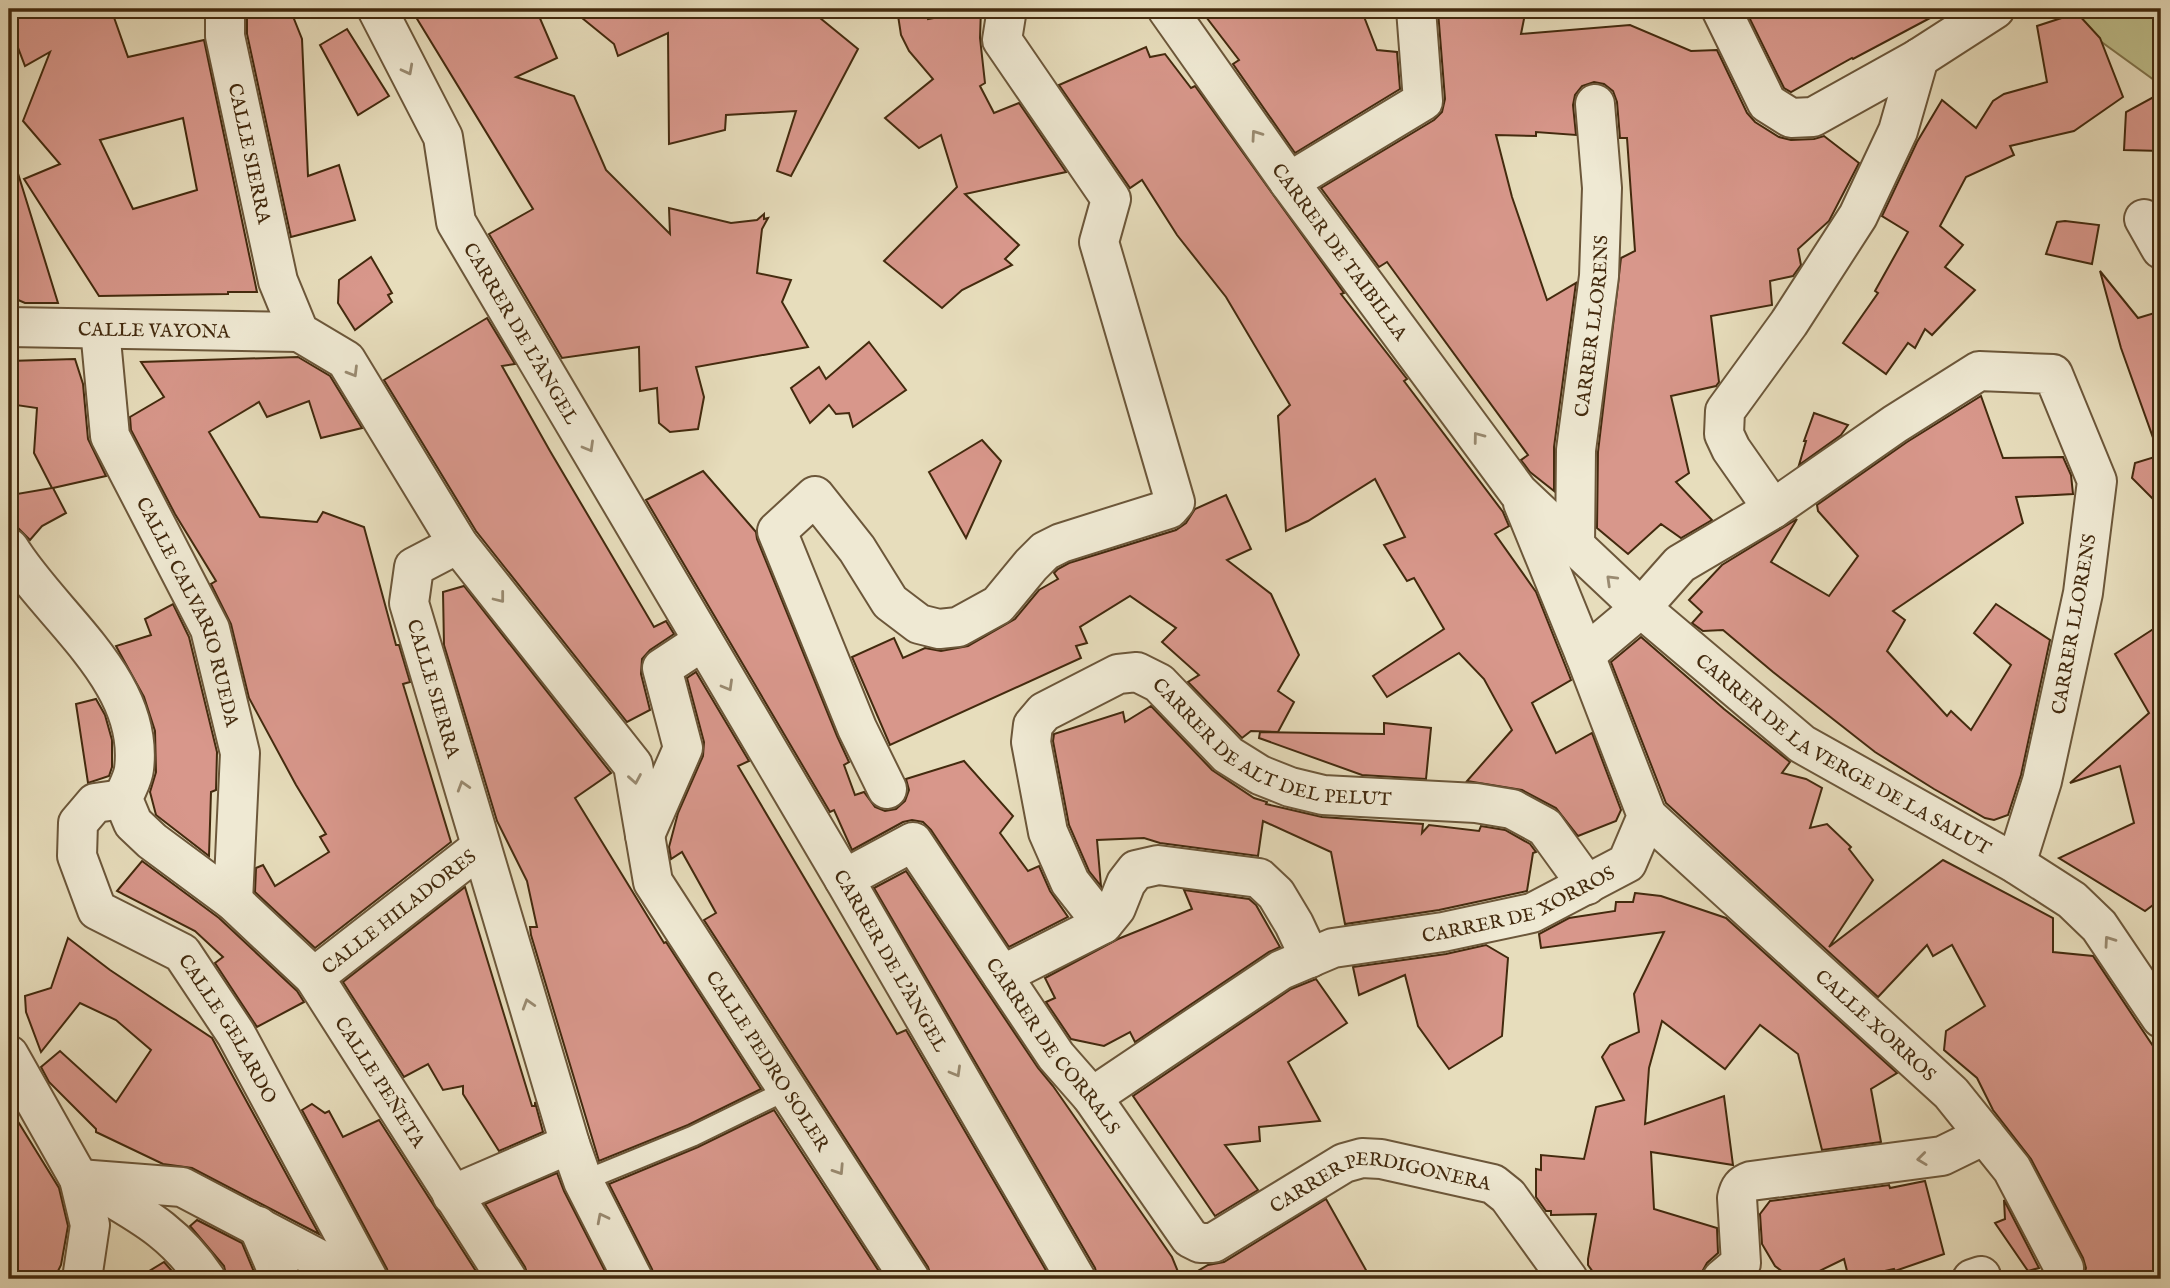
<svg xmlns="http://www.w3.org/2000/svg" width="2170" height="1288" font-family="'IM FELL English',serif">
<rect width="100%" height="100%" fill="#e7ddbc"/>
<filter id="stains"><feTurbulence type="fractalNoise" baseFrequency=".00286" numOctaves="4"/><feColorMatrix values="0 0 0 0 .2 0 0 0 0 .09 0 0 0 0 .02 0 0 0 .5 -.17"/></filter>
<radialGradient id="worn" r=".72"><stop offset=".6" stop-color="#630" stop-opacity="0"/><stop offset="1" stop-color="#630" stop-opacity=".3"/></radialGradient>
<polygon fill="#bebe8b" stroke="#80744c" stroke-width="2" points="2056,9 2161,9 2161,85"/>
<g fill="#d8978b" stroke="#432a0e" stroke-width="2" fill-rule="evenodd">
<path d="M9,9H111L128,57L204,40L257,292H228V294L99,296L24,179L60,164L23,121L50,52L25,66L9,24ZM183,118L197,190L133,209L100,140Z"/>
<polygon points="247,9 290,9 302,39 308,176 339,165 355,220 291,237 247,34"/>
<polygon points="411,9 536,9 557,58 516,77 574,96 606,170 670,234 669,208 731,223 757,220 764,214 764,219 768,218 762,229 757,273 791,280 782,302 808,347 696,367 704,397 698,429 670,432 659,423 657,388 640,391 639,347 562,358 489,234 533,209"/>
<polygon points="571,9 809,9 858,49 791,176 777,171 796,111 726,115 725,130 669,144 668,33 618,56 614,44"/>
<polygon points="897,9 925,9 928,19 981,9 980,38 985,83 980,86 994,113 1019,103 1066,172 965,194 1019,245 1005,259 1012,265 962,290 942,308 884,261 957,187 941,135 919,148 885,118 933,79 909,51 901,35"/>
<polygon points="1200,9 1361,9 1377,50 1397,52 1400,89 1295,153 1233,64 1239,60"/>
<polygon points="1461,9 1526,9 1521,34 1630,25 1691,51 1717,50 1747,113 1755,122 1779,137 1791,140 1814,139 1824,136 1859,163 1829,221 1798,249 1801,265 1793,276 1770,281 1772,305 1711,316 1719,382 1716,386 1671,396 1689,473 1676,482 1712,520 1681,538 1661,524 1628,554 1597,528 1598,452 1621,258 1635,251 1627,138 1620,138 1617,102 1613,91 1604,84 1594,82 1582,86 1575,95 1573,105 1576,135 1536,132 1536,136 1496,135 1512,197 1547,300 1576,283 1554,447 1554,491 1530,472 1521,460 1528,455 1387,262 1379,267 1321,188 1434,120 1442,112 1445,99 1438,11"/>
<polygon points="1745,9 1947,9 1853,59 1852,58 1791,92 1784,88"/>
<polygon points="2077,13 2100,38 2123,97 2074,131 2010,146 2014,155 1966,177 1940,226 1963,245 1945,267 1975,290 1932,335 1925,329 1915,348 1908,343 1886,374 1843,343 1878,293 1875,291 1908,232 1882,216 1917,142 1942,100 1976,128 1993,101 2004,94 2047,82 2037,26"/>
<polygon points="347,29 389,96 358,115 320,45"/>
<polygon points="1146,47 1150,57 1165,54 1191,88 1195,86 1344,293 1341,294 1407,379 1404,381 1503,512 1509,526 1495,534 1536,592 1571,680 1532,703 1556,753 1592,733 1621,810 1616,821 1578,836 1556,808 1522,790 1467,781 1512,730 1484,679 1459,653 1387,697 1373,676 1444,629 1414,578 1407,581 1384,545 1405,537 1375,479 1308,521 1286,531 1278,416 1290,405 1226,297 1177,235 1142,180 1130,188 1059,85"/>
<polygon points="2161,93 2161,151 2124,150 2126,112"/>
<polygon points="16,167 58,303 25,303 9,296 9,168"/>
<polygon points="2065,221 2099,225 2092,264 2046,254 2057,222"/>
<polygon points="371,257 392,293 388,295 392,302 355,330 338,303 339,280"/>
<polygon points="2100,271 2138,318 2161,311 2161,445 2156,446 2121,348"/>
<polygon points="487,318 515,364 502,366 550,451 654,627 666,621 674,634 650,650 642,659 641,674 650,710 627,722 476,531 384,380"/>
<polygon points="869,342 906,390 853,427 849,413 836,414 829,405 810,423 791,388 819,367 826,379"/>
<polygon points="298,357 330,376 362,428 321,438 309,401 267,417 259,402 209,432 260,517 317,522 323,512 364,527 396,645 399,645 410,682 403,684 451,842 315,948 255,892 256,868 263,865 275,886 329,852 320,837 326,834 296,785 249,698 231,624 211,584 216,581 175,514 131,430 130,417 164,397 141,362"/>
<polygon points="75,359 83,384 88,439 106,476 53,488 66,513 42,526 30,540 18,528 11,495 52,488 34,453 37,408 9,404 9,361"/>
<polygon points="1981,396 2003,458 2063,457 2071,475 2073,494 2016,497 2023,523 1893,611 1905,620 1887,651 1947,716 1951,711 1971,730 2011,665 1974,633 1996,604 2050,640 2021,775 2008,815 1994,820 1985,818 1934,789 1875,752 1773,672 1723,630 1703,631 1692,623 1702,612 1689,600 1722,565 1797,519 1771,562 1829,596 1858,556 1818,511 1817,505 1907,442"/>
<polygon points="1814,413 1848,425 1841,435 1799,465 1806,441 1804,441"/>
<polygon points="982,440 1001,461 966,538 929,472"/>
<polygon points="2161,455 2161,507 2132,478 2135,463"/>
<polygon points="703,471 756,532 757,539 837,736 849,762 844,765 855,795 864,792 875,807 885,811 896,809 905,801 909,790 906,779 964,761 1013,816 1000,833 1028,871 1039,866 1050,891 1068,917 1009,947 931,830 923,822 912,820 903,822 852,850 834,810 830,812 646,500"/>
<polygon points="1226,495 1251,549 1227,560 1271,594 1299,655 1278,691 1294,702 1278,732 1251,731 1242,738 1188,682 1199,675 1162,642 1176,628 1130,596 1080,627 1087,643 1076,646 1081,658 890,745 852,657 894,638 903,658 925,648 941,651 968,646 1015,619 1039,590 1058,579 1054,573 1058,569 1069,563 1176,530 1186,523 1195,509"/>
<polygon points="464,586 611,773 575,798 664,943 666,942 761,1089 688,1125 599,1161 531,935 530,927 537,927 527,881 497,821 444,645 443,592"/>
<polygon points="173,604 189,637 217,752 216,790 211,792 209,856 156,815 150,792 156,772 155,731 144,697 116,646 151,635 145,619"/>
<polygon points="2161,624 2161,899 2145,911 2059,858 2134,823 2120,766 2070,783 2149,713 2115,654"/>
<polygon points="1641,637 1724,709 1790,762 1782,773 1806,779 1822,788 1810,828 1827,824 1851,847 1849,849 1873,880 1829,947 1943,860 2053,918 2053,952 2093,956 2161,1058 2161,1279 2083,1279 2086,1268 2083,1258 2031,1159 1993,1110 1977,1078 1944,1050 1946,1031 1985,1006 1952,945 1933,956 1927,945 1878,997 1666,803 1611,662"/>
<polygon points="696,672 749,761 738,766 897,1034 906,1030 1051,1279 932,1279 928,1267 704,920 716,913 682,852 671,859 669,847 678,813 703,756 704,742 687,678"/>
<polygon points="96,699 105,715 112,740 112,767 109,776 88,783 76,704"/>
<polygon points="1151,706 1212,770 1254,798 1267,802 1266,804 1322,817 1423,824 1422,833 1429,825 1479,831 1481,826 1505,830 1530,844 1536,852 1533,853 1527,891 1439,910 1345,924 1331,852 1263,821 1258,856 1160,843 1144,838 1097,840 1101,886 1089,871 1069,825 1053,741 1054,734 1123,712 1125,722"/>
<polygon points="1384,723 1431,728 1426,779 1362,775 1259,738 1260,732 1384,734"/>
<polygon points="142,861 219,918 297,991 304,1002 257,1027 215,963 223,957 195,931 117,891"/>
<polygon points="906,871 1038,1068 1053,1086 1150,1225 1172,1257 1181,1279 1098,1279 1095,1268 874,888"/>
<polygon points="465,887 532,1106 535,1106 535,1102 543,1132 499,1151 463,1094 463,1086 443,1090 428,1064 404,1077 343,982"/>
<polygon points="1184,890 1249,899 1256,905 1280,947 1269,952 1135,1042 1130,1032 1104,1046 1071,1039 1046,1002 1055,998 1045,978 1118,939 1192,909"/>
<polygon points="1635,893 1661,896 1726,918 1897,1073 1871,1089 1881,1142 1822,1150 1798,1054 1760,1025 1725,1069 1662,1021 1649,1068 1645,1124 1724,1096 1733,1165 1651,1152 1654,1209 1717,1228 1718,1253 1707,1263 1698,1279 1598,1279 1588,1265 1588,1259 1596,1214 1551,1215 1551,1211 1546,1211 1536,1197 1536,1169 1541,1170 1541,1155 1584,1159 1596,1107 1624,1100 1602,1057 1610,1045 1639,1032 1634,994 1664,932 1541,948 1539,934 1569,918 1615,911 1616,902 1633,902"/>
<polygon points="68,938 110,970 212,1038 319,1234 192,1168 163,1164 96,1132 96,1129 49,1082 41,1067 60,1051 116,1102 151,1050 116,1020 80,1003 41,1052 26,1012 25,996 51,988"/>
<polygon points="1486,945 1508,958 1502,1036 1449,1069 1418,1026 1405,975 1359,995 1353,967 1446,954"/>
<polygon points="1316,979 1347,1023 1288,1062 1320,1121 1259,1127 1260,1141 1225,1145 1258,1190 1215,1216 1133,1096 1291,989"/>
<polygon points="312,1104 325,1113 329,1111 343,1137 379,1120 481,1279 390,1279 387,1269 302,1110"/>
<polygon points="9,1107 59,1188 68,1226 61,1265 54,1279 9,1279"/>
<polygon points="774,1110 884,1279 655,1279 652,1269 609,1184 698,1147"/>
<polygon points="557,1173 564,1191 609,1279 529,1279 525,1267 485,1204"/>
<polygon points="1925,1181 1944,1254 1895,1271 1894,1269 1849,1279 1844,1259 1803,1279 1792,1279 1775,1266 1762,1244 1760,1214 1770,1201 1889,1185 1890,1188"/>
<polygon points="1326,1199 1371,1279 1184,1279 1208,1265 1224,1262"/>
<polygon points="2004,1200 2039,1268 2028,1271 1995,1223 2005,1219"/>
<polygon points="197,1220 242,1243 257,1279 227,1279 224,1266 190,1226"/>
<polygon points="164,1262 179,1279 136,1279"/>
</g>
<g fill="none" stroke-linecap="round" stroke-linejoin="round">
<g stroke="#6c573a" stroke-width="23">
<polyline id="service" points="583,1181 693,1136 787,1090"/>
</g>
<g stroke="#6c573a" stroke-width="42">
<g id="minor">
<path id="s1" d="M225,9V36L278,281L299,332L346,360L458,544L633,765L653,882L910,1279"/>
<path id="s2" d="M377,9L443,137L456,222L844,879L1076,1279"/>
<path id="s3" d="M1167,9L1289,182L1518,492L1641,608L1802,744L2016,864L2072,900L2099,926L2161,1018"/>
<polyline points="1721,9 1767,103 1791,118 1813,117 1919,58 1995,9"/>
<polyline points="1289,182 1423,101 1416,9"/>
<polyline points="2144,219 2161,249"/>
<path id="s4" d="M9,327L299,332"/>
<path id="s5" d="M100,329L110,436L210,629L240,753L233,901"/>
<polyline points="1773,509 1731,449 1724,434 1725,411 1789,323 1858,216 1898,131 1919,58"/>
<path id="s6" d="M458,544L414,567L409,603L570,1144L583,1181L633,1279"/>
<path id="s7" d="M1575,545L1576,450L1599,276L1602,188L1595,104"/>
<path id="s8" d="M9,548C51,617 145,680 134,769C133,779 126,790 123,799L133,823L152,841L233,901L314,977L507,1279"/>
<polyline points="1585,655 1641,608 1680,564 1773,509 1895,424 1979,371 2053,374 2097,481 2083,593 2042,781 2016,864"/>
<polyline points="887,789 857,728 777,531 815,496 857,549 890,602 919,624 939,629 958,627 998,605 1031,565 1045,551 1061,543 1169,509 1175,502 1099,242 1111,199 1002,40 1007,9"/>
<path id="s9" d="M123,799L95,803L78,823L77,856L97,910L182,953L236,1034L368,1279"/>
<path id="s10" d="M1647,816L1951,1093L2012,1169L2064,1268"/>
<polyline points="645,835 683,748 662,668 703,641"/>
<path id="s11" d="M844,879L913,842L1056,1056L1092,1097L1190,1238L1200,1243H1213L1344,1163L1362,1158L1381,1159L1493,1184L1508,1196L1568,1279"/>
<path id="s12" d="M1103,924L1070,882L1048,832L1031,742L1033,725L1044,712L1118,674L1137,672L1159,683L1228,755L1260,775L1290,787L1323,795L1476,803L1512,809L1545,827L1587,885"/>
<polyline points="1002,975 1103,924 1116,908 1126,883 1136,870 1158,865 1259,878 1276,894 1294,924 1310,958"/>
<path id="s13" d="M314,977L481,847"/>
<polyline points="9,1055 79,1179 90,1225 82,1279"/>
<path id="s14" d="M1092,1097L1281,970L1333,948L1443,932L1532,913L1627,863L1647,816L1585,655L1523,503"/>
<polyline points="79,1179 182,1187 357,1279"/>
<path d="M87,1183C137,1213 173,1229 206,1279"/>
<polyline points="452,1195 570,1144"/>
<polyline points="258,1226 281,1279"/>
<path d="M1722,1279L1741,1263L1737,1198C1739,1188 1742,1184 1751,1181L1942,1156L1985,1135"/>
<polyline points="1972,1279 1981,1276"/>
</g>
</g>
<use href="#service" stroke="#efe9d3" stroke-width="19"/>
<use href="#minor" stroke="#efe9d3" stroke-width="38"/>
</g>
<defs><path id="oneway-chevron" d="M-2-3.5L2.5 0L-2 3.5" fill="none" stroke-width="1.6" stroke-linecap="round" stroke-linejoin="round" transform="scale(1.75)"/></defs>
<g stroke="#998a70">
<use href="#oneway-chevron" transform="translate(408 70) rotate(62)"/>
<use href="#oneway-chevron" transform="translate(1256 135) rotate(-125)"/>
<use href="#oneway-chevron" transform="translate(353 372) rotate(59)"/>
<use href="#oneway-chevron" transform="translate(1478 437) rotate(-127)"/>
<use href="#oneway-chevron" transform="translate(589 447) rotate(60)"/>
<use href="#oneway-chevron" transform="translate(1611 580) rotate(-136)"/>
<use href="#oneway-chevron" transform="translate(500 598) rotate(52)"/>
<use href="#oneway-chevron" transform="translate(728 686) rotate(60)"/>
<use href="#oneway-chevron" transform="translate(635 779) rotate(80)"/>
<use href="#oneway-chevron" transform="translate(463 786) rotate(-107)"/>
<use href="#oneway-chevron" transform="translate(2109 941) rotate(-125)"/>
<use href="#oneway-chevron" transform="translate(528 1004) rotate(-107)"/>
<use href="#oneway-chevron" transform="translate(956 1072) rotate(60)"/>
<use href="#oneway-chevron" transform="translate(1922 1159) rotate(173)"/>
<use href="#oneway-chevron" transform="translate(839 1170) rotate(57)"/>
<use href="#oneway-chevron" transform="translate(602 1218) rotate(-117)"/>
</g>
<g text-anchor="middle" stroke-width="5" stroke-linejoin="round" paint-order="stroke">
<g font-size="19" fill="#432a0e" stroke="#efe9d3">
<text dy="7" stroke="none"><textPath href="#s1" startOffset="147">CALLE SIERRA</textPath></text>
<text dy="7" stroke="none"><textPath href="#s3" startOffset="298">CARRER DE TAIBILLA</textPath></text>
<text dy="7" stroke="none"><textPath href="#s7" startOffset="220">CARRER LLORENS</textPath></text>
<text dy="7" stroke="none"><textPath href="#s4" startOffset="145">CALLE VAYONA</textPath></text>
<text dy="7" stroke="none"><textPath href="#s2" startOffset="359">CARRER DE L'ÀNGEL</textPath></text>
<text dy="7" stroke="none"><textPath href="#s5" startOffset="301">CALLE CALVARIO RUEDA</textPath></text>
<text transform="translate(2073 624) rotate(-80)" y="7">CARRER LLORENS</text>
<text dy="7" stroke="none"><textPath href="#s6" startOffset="175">CALLE SIERRA</textPath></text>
<text dy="7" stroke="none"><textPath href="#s12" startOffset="495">CARRER DE ALT DEL PELUT</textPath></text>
<text dy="7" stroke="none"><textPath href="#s3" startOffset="1017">CARRER DE LA VERGE DE LA SALUT</textPath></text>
<text dy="7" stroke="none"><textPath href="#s14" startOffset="476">CARRER DE XORROS</textPath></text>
<text dy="7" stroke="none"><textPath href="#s13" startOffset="107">CALLE HILADORES</textPath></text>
<text dy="7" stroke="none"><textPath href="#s2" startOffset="1087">CARRER DE L'ÀNGEL</textPath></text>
<text dy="7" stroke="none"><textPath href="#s10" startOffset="310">CALLE XORROS</textPath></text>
<text dy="7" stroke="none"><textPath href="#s9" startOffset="329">CALLE GELARDO</textPath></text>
<text dy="7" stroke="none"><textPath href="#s11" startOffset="326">CARRER DE CORRALS</textPath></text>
<text dy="7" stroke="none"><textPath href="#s1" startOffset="1216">CALLE PEDRO SOLER</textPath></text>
<text dy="7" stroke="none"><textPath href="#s8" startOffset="681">CALLE PEÑETA</textPath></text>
<text dy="7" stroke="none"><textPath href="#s11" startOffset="772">CARRER PERDIGONERA</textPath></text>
</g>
</g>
<rect width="2170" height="1288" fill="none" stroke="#e7ddbc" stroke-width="35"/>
<rect x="10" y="10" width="2149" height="1267" fill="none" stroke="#432a0e" stroke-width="3.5"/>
<rect x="18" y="18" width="2135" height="1253" fill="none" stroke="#432a0e" stroke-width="2"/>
<rect width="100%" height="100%" filter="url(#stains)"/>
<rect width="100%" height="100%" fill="url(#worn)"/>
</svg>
